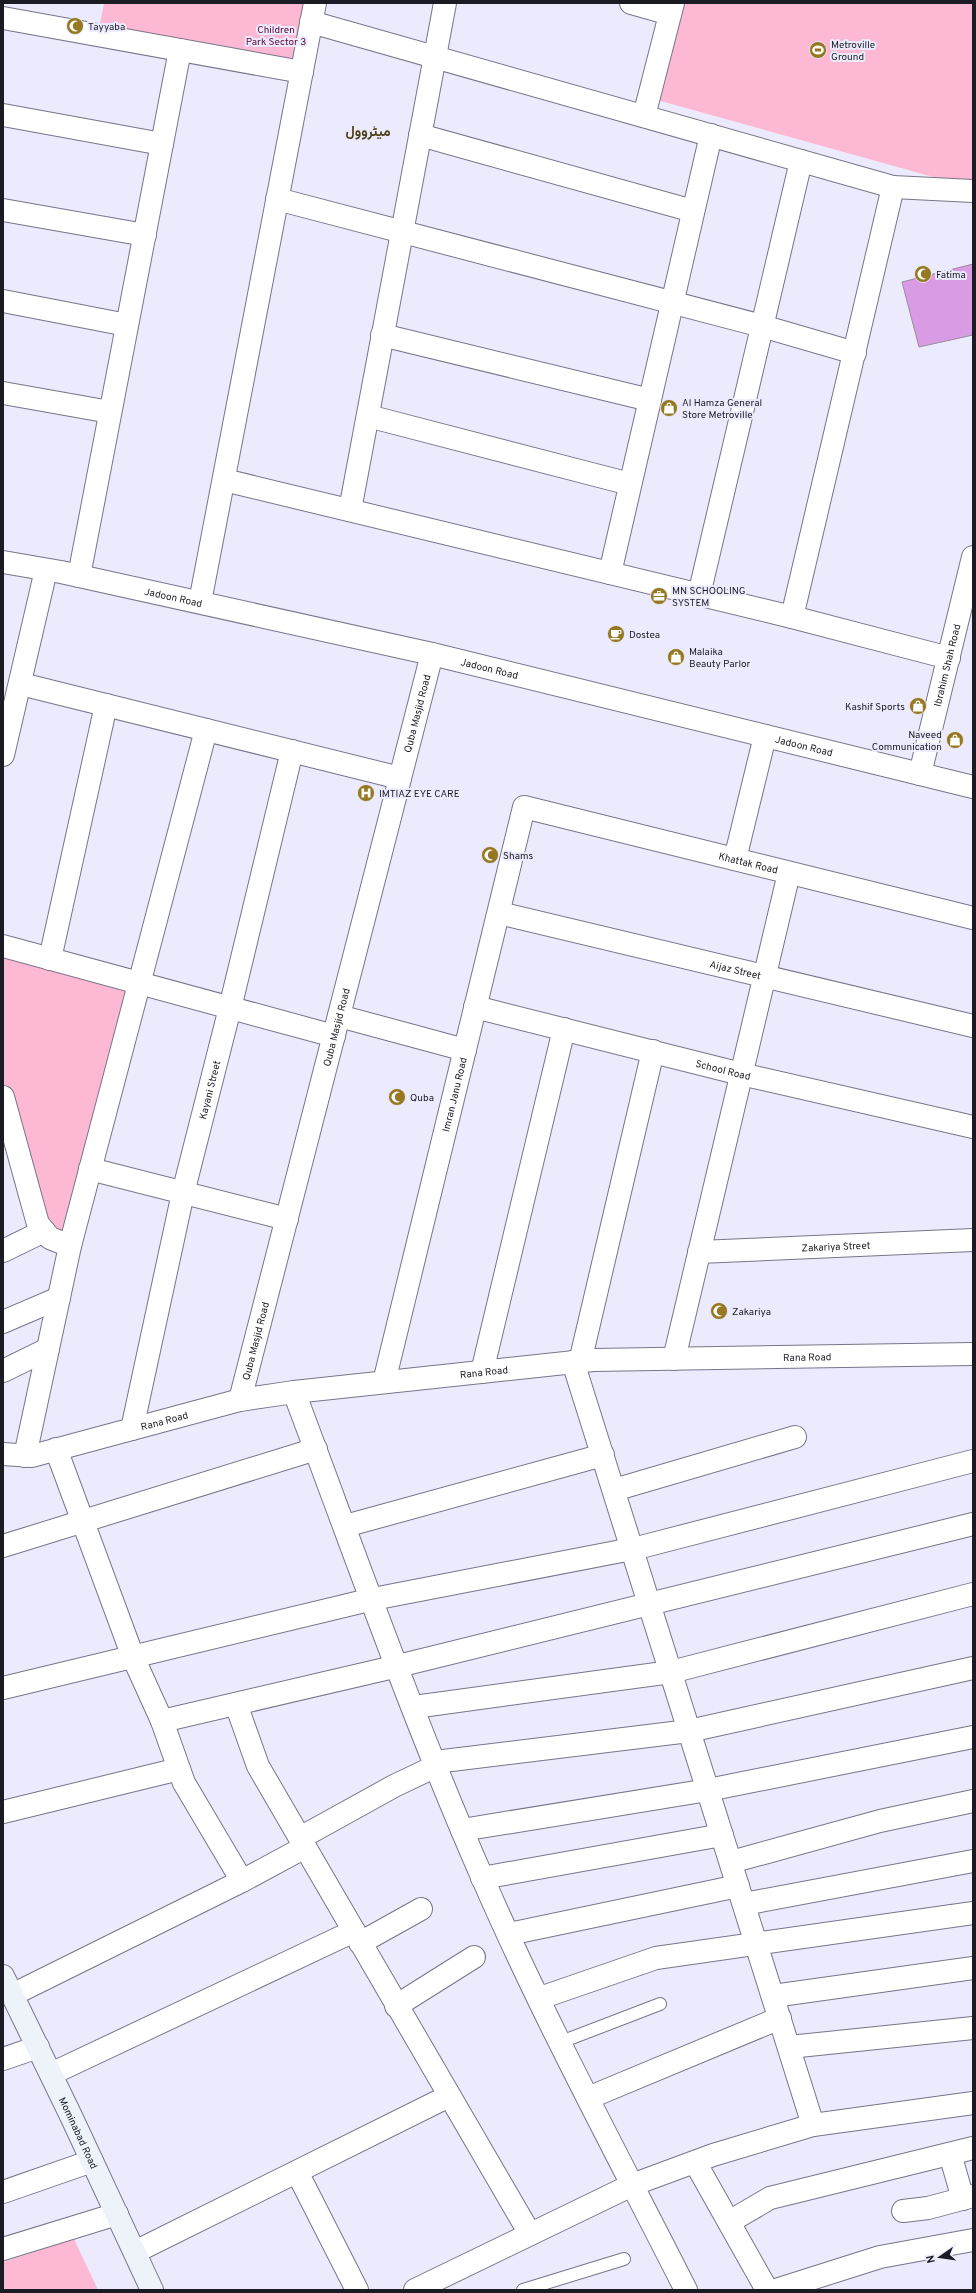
<svg xmlns="http://www.w3.org/2000/svg" width="976" height="2293" font-family="Overpass,Vazirmatn,sans-serif">
<rect width="100%" height="100%" fill="#ecebfd"/>
<g fill="#fdb8d3">
<polygon points="104,3 315,3 302,72 98,34"/>
<polygon points="675,3 973,3 973,188 650,98"/>
<polygon points="3,946 137,982 70,1246 50,1238 3,1097"/>
<polygon points="74,2239 98,2290 3,2290 3,2262"/>
</g>
<polygon fill="#d89be4" stroke="#9a8b9d" points="973,264 973,335 919,347 902,282"/>
<g fill="none" stroke-linecap="round" stroke-linejoin="round">
<g stroke="#777589" stroke-width="14">
<g id="service">
<polyline points="561,2042 660,2004"/>
<polyline points="523,2290 624,2259"/>
</g>
</g>
<g stroke="#777589" stroke-width="24">
<g id="minor">
<polyline points="631,3 670,14"/>
<polyline points="3,18 302,72"/>
<polyline points="311,22 893,187 973,191"/>
<polyline points="3,115 162,144"/>
<polyline points="644,116 673,3"/>
<polyline points="420,135 693,211"/>
<polyline points="277,199 762,326 855,353"/>
<polyline points="3,210 145,235"/>
<polyline points="3,301 127,325"/>
<polyline points="382,335 650,400"/>
<polyline points="3,393 110,412"/>
<polyline points="368,416 630,484"/>
<polyline points="224,480 792,617 949,658"/>
<polyline points="350,510 445,3"/>
<polyline points="610,573 711,135"/>
<polyline points="79,576 180,50"/>
<polyline points="699,595 801,161"/>
<polyline points="792,617 893,187"/>
<polyline points="21,684 400,778"/>
<polyline points="3,755 46,570"/>
<polyline points="735,859 765,736"/>
<path id="s1" d="M499,913L973,1026"/>
<polyline points="3,946 334,1036"/>
<polyline points="50,959 106,705"/>
<path id="s2" d="M475,1007L741,1074L973,1127"/>
<polyline points="339,1016 465,1050"/>
<polyline points="3,1097 38,1224 50,1238 70,1246"/>
<polyline points="90,1169 287,1219"/>
<polyline points="3,1251 44,1231"/>
<path id="s3" d="M699,1252L973,1240"/>
<polyline points="3,1322 59,1298"/>
<polyline points="674,1359 789,873"/>
<polyline points="573,1362 813,2125"/>
<polyline points="580,1362 653,1051"/>
<polyline points="3,1371 48,1349"/>
<polyline points="482,1372 564,1029"/>
<path id="s4" d="M384,1382L524,807L973,918"/>
<path d="M294,1392C355,1554 413,1720 483,1879C544,2019 617,2154 686,2290"/>
<path id="s5" d="M132,1429L183,1193L230,1008L292,751"/>
<polyline points="56,1449 133,1657 162,1721 184,1783 242,1881"/>
<polyline points="25,1456 70,1246 206,730"/>
<polyline points="614,1490 795,1437"/>
<polyline points="345,1526 603,1455"/>
<polyline points="3,1546 316,1449"/>
<polyline points="3,1688 373,1599 637,1548 973,1461"/>
<polyline points="236,1704 258,1766 530,2234"/>
<polyline points="414,1707 671,1672 973,1594"/>
<polyline points="162,1721 398,1666 973,1524"/>
<polyline points="435,1762 689,1731 973,1668"/>
<polyline points="3,1812 179,1769"/>
<polyline points="462,1830 708,1790 973,1737"/>
<polyline points="300,1838 394,1786 436,1766"/>
<polyline points="731,1862 880,1821 973,1801"/>
<polyline points="482,1878 722,1835"/>
<polyline points="744,1904 973,1861"/>
<polyline points="509,1934 738,1886"/>
<polyline points="360,1943 421,1909"/>
<polyline points="12,1995 242,1881 305,1847"/>
<polyline points="773,1996 973,1968"/>
<polyline points="540,1998 656,1958 973,1913"/>
<polyline points="396,2006 474,1957"/>
<polyline points="789,2047 973,2028"/>
<polyline points="3,2059 38,2047"/>
<polyline points="51,2074 354,1931"/>
<polyline points="588,2098 780,2018"/>
<polyline points="950,2154 963,2199"/>
<polyline points="695,2162 767,2290"/>
<polyline points="297,2172 357,2290"/>
<polyline points="3,2192 92,2161"/>
<polyline points="903,2211 928,2208 973,2196"/>
<polyline points="729,2222 770,2198 973,2148"/>
<polyline points="3,2249 117,2214"/>
<polyline points="135,2252 449,2096"/>
<polyline points="415,2290 632,2185 713,2155 813,2125 973,2103"/>
</g>
</g>
<g stroke="#777589" stroke-width="24">
<g id="tertiary">
<path id="s6" d="M3,562L61,572L432,654L973,787"/>
<polyline points="200,602 315,3"/>
<path id="s7" d="M920,774L973,557"/>
<path id="s8" d="M240,1400L432,654"/>
<path id="s9" d="M3,1454L32,1456L240,1400L294,1392L593,1360L973,1354"/>
<polyline points="776,2290 880,2257 973,2240"/>
</g>
</g>
<g stroke="#777589" stroke-width="24">
<g id="secondary">
<path id="s10" d="M3,1976L71,2116L152,2290"/>
</g>
</g>
<use href="#service" stroke="#fff" stroke-width="12"/>
<use href="#minor" stroke="#fff" stroke-width="22"/>
<use href="#tertiary" stroke="#fff" stroke-width="22"/>
<use href="#secondary" stroke="#eef3fa" stroke-width="22"/>
</g>
<defs>
<g id="mosque-disc" transform="scale(0.9)"><circle r="9.5" fill="#957820" stroke="#ecebfd"/><path d="M3.5-4.9A6 6 0 1 0 3.5 4.9A5 5 0 1 1 3.5-4.9Z" fill="#fff"/></g>
<g id="stadium-disc" transform="scale(0.9)"><circle r="9.5" fill="#957820" stroke="#ecebfd"/><path d="M0-5a6.5 5 0 1 0 0 10a6.5 5 0 1 0 0-10ZM-3.5-1.8h7v3.6h-7Z" fill="#fff"/></g>
<g id="shop-disc" transform="scale(0.9)"><circle r="9.5" fill="#957820" stroke="#ecebfd"/><path d="M-5-2.5h2.3a2.7 3.5 0 0 1 5.4 0H5L5.5 6h-11ZM-1.5-2.5h3a1.5 2.3 0 0 0-3 0Z" fill="#fff"/></g>
<g id="office-disc" transform="scale(0.9)"><circle r="9.5" fill="#957820" stroke="#ecebfd"/><path d="M-6-3h4V-5.5h4V-3h4V5H-6ZM-1-4.5V-3h2v-1.5ZM-6 0V1H6V0Z" fill="#fff"/></g>
<g id="cafe-disc" transform="scale(0.9)"><circle r="9.5" fill="#957820" stroke="#ecebfd"/><path d="M-5.5-4.5H6V0H3Q3 3.5 0 3.5H-2.5Q-5.5 3.5-5.5 0ZM3-3.2v2h1.7v-2ZM-6 4.5H4V6H-6Z" fill="#fff"/></g>
<g id="hospital-disc" transform="scale(0.9)"><circle r="9.5" fill="#957820" stroke="#ecebfd"/><path d="M-5-5h3v3.5h4V-5h3V5h-3V1.5h-4V5h-3Z" fill="#fff"/></g>
</defs>
<g fill-rule="evenodd">
<use href="#mosque-disc" x="75" y="26"/>
<use href="#stadium-disc" x="818" y="50"/>
<use href="#mosque-disc" x="923" y="274"/>
<use href="#shop-disc" x="669" y="408"/>
<use href="#office-disc" x="659" y="596"/>
<use href="#cafe-disc" x="616" y="634"/>
<use href="#shop-disc" x="676" y="657"/>
<use href="#shop-disc" x="918" y="706"/>
<use href="#shop-disc" x="955" y="740"/>
<use href="#hospital-disc" x="366" y="793"/>
<use href="#mosque-disc" x="490" y="855"/>
<use href="#mosque-disc" x="397" y="1097"/>
<use href="#mosque-disc" x="719" y="1311"/>
</g>
<g text-anchor="middle" stroke-width="4" stroke-linejoin="round" paint-order="stroke">
<g font-size="10" fill="#1b1b23" stroke="#ecebfd" text-anchor="start">
<text x="88" y="30">Tayyaba</text>
<text x="831" y="48">Metroville<tspan x="831" dy="12">Ground</tspan></text>
<text x="936" y="278">Fatima</text>
<text x="682" y="406">Al Hamza General<tspan x="682" dy="12">Store Metroville</tspan></text>
<text x="672" y="594">MN SCHOOLING<tspan x="672" dy="12">SYSTEM</tspan></text>
<text x="629" y="638">Dostea</text>
<text x="689" y="655">Malaika<tspan x="689" dy="12">Beauty Parlor</tspan></text>
<text x="905" y="710" text-anchor="end">Kashif Sports</text>
<text x="942" y="738" text-anchor="end">Naveed<tspan x="942" dy="12">Communication</tspan></text>
<text x="379" y="797">IMTIAZ EYE CARE</text>
<text x="503" y="859">Shams</text>
<text x="410" y="1101">Quba</text>
<text x="732" y="1315">Zakariya</text>
</g>
<g font-size="10" fill="#5a0836" stroke="#ecebfd">
<text x="276" y="33">Children<tspan x="276" dy="12">Park Sector 3</tspan></text>
</g>
<g font-size="10" fill="#1b1b23" stroke="#ecebfd">
<text dy="4" stroke="none"><textPath href="#s6" startOffset="174">Jadoon Road</textPath></text>
<text dy="4" stroke="none"><textPath href="#s7" startOffset="112">Ibrahim Shah Road</textPath></text>
<text dy="4" stroke="none"><textPath href="#s6" startOffset="498">Jadoon Road</textPath></text>
<text dy="4" stroke="none"><textPath href="#s8" startOffset="709">Quba Masjid Road</textPath></text>
<text dy="4" stroke="none"><textPath href="#s6" startOffset="822">Jadoon Road</textPath></text>
<text dy="4" stroke="none"><textPath href="#s4" startOffset="823">Khattak Road</textPath></text>
<text dy="4" stroke="none"><textPath href="#s1" startOffset="243">Aijaz Street</textPath></text>
<text dy="4" stroke="none"><textPath href="#s8" startOffset="385">Quba Masjid Road</textPath></text>
<text dy="4" stroke="none"><textPath href="#s2" startOffset="256">School Road</textPath></text>
<text dy="4" stroke="none"><textPath href="#s5" startOffset="348">Kayani Street</textPath></text>
<text dy="4" stroke="none"><textPath href="#s4" startOffset="296">Imran Janu Road</textPath></text>
<text dy="4" stroke="none"><textPath href="#s3" startOffset="137">Zakariya Street</textPath></text>
<text dy="4" stroke="none"><textPath href="#s8" startOffset="61">Quba Masjid Road</textPath></text>
<text dy="4" stroke="none"><textPath href="#s9" startOffset="814">Rana Road</textPath></text>
<text dy="4" stroke="none"><textPath href="#s9" startOffset="490">Rana Road</textPath></text>
<text dy="4" stroke="none"><textPath href="#s9" startOffset="166">Rana Road</textPath></text>
<text dy="4" stroke="none"><textPath href="#s10" startOffset="174">Mominabad Road</textPath></text>
</g>
<g font-size="14" font-weight="bold" fill="#4d3f17" stroke="#ecebfd">
<text x="368" y="136">میٹروول</text>
</g>
</g>
<rect width="976" height="2293" fill="none" stroke="#1b1b23" stroke-width="8"/>
<g transform="translate(940 2257) rotate(257)" stroke="#ecebfd" stroke-width="3" paint-order="stroke">
<path d="M0-3L7 15L0 10L-7 15Z" fill="#1b1b23"/>
<text y="-6" font-size="11" font-weight="bold" text-anchor="middle" fill="#1b1b23">N</text>
</g>
</svg>
